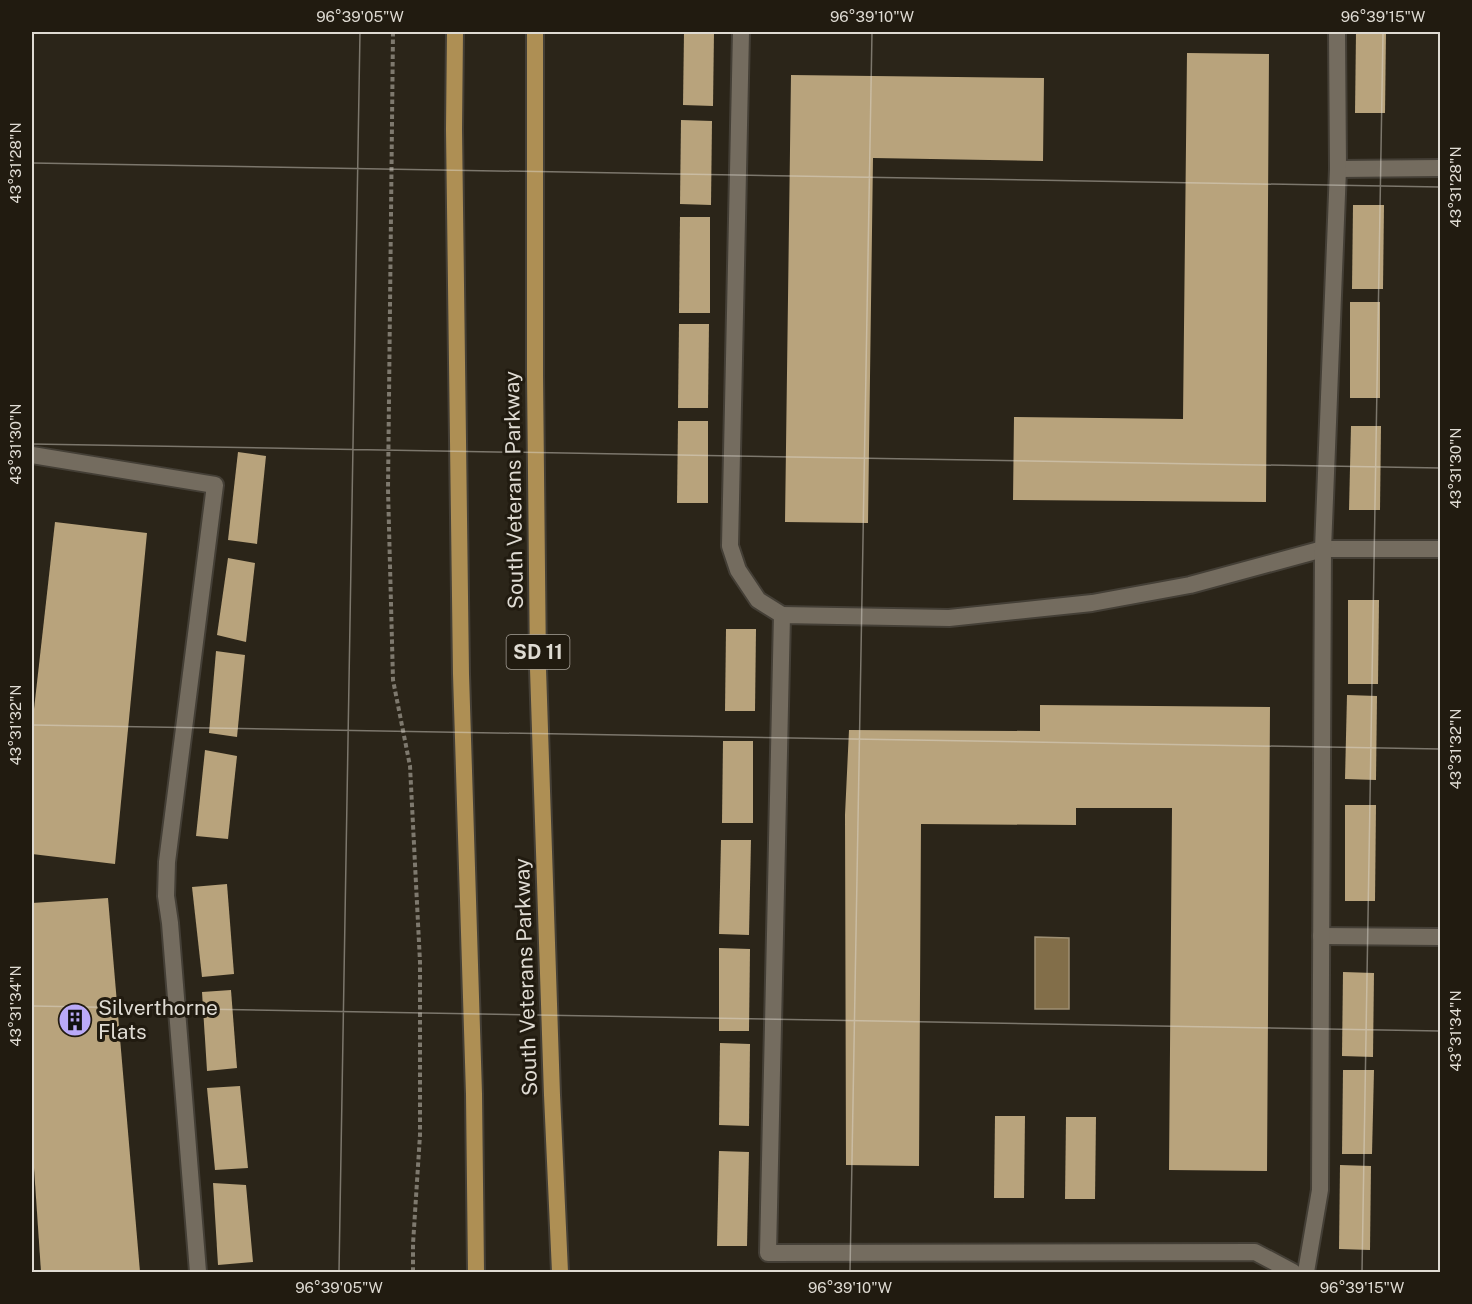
<svg xmlns="http://www.w3.org/2000/svg" width="1472" height="1304" font-family="'Public Sans',sans-serif">
<rect width="100%" height="100%" fill="#2b2519"/>
<polygon fill="#826e49" stroke="#9e8f72" stroke-width="1.5" points="1035,937 1069,938 1069,1009 1035,1009"/>
<g fill="#b8a37c">
<polygon points="684,32 714,32 713,106 683,105"/>
<polygon points="1356,32 1386,32 1385,113 1355,113"/>
<polygon points="1187,53 1269,54 1266,502 1013,500 1014,417 1183,419"/>
<polygon points="791,75 1044,78 1043,161 873,158 868,523 785,522"/>
<polygon points="681,120 712,121 711,205 680,204"/>
<polygon points="1353,205 1384,205 1383,289 1352,289"/>
<polygon points="680,217 710,217 710,313 679,313"/>
<rect x="1350" y="302" width="30" height="96"/>
<polygon points="679,324 709,324 708,408 678,408"/>
<polygon points="678,421 708,421 708,503 677,503"/>
<polygon points="1351,426 1381,426 1380,510 1349,510"/>
<polygon points="238,452 266,456 257,544 228,540"/>
<polygon points="55,522 147,533 115,864 32,854 32,727"/>
<polygon points="228,558 255,563 246,642 217,635"/>
<polygon points="1348,600 1379,600 1378,684 1348,684"/>
<polygon points="726,629 756,629 755,711 725,711"/>
<polygon points="216,651 245,655 237,737 209,733"/>
<polygon points="1347,695 1377,696 1376,780 1345,779"/>
<polygon points="1040,705 1270,707 1267,1171 1169,1170 1172,808 1076,808 1076,825 921,824 919,1166 846,1165 845,815 849,730 1040,731"/>
<polygon points="723,741 753,741 753,823 722,823"/>
<polygon points="205,750 237,756 228,839 196,836"/>
<polygon points="1345,805 1376,805 1375,901 1345,901"/>
<polygon points="721,840 751,840 749,935 719,934"/>
<polygon points="227,884 234,974 202,977 192,887"/>
<polygon points="108,898 140,1272 41,1272 32,1138 32,903"/>
<polygon points="719,948 750,949 749,1031 719,1031"/>
<polygon points="1343,972 1374,973 1373,1057 1342,1056"/>
<polygon points="231,990 237,1068 207,1071 202,992"/>
<polygon points="720,1043 750,1044 749,1126 719,1125"/>
<polygon points="1343,1070 1374,1070 1372,1154 1342,1154"/>
<polygon points="240,1086 248,1168 215,1170 207,1088"/>
<polygon points="995,1116 1025,1116 1024,1198 994,1198"/>
<polygon points="1066,1117 1096,1117 1095,1199 1065,1199"/>
<polygon points="719,1151 749,1152 747,1246 717,1246"/>
<polygon points="1340,1165 1371,1166 1370,1250 1339,1249"/>
<polygon points="213,1183 246,1185 253,1262 218,1265"/>
</g>
<g fill="none" stroke-linecap="round" stroke-linejoin="round">
<g stroke="#443f36" stroke-width="20">
<g id="service">
<polyline points="741,32 730,546 738,570 758,600 782,615"/>
<polyline points="1338,169 1440,168"/>
<polyline points="32,455 215,485 167,862 166,896 170,923 198,1272"/>
<polyline points="1321,936 1440,937"/>
<polyline points="1293,1272 1255,1252 768,1253 782,615 949,618 1092,603 1190,585 1323,549 1440,549"/>
<polyline points="1306,1272 1320,1190 1323,549 1338,169 1337,32"/>
</g>
</g>
<g stroke="#443f36" stroke-width="20">
<g id="trunk">
<polyline points="455,32 454,129 461,674 474,1094 476,1272"/>
<polyline points="535,32 535,375 538,669 552,1095 560,1272"/>
</g>
</g>
<polyline stroke="#7e796e" stroke-width="4" stroke-dasharray="4.5 3" stroke-linecap="butt" points="393,32 388,489 393,680 410,766 420,962 420,1135 413,1244 413,1272"/>
<use href="#service" stroke="#746c5f" stroke-width="16"/>
<use href="#trunk" stroke="#ae8f54" stroke-width="16"/>
</g>
<path fill="none" stroke="#dfdbd3" stroke-width="1.5" stroke-opacity="0.45" d="M32,163L1440,187M32,444L1440,468M32,725L1440,749M32,1006L1440,1031M339,1272L360,32M850,1272L872,32M1362,1272L1383,32"/>
<defs>
<g id="building-disc" transform="scale(1.725)"><circle r="9.5" fill="#baaaf7" stroke="#211b10"/><path d="M-4-6H4V6H1V3H-1V6H-4ZM-2.5-4.3h1.7v1.8h-1.7ZM.8-4.3h1.7v1.8H.8ZM-2.5-1h1.7V.8h-1.7ZM.8-1h1.7V.8H.8Z" fill="#111"/></g>
</defs>
<g fill-rule="evenodd">
<use href="#building-disc" x="75" y="1020"/>
</g>
<g text-anchor="middle" stroke-width="6" stroke-linejoin="round" paint-order="stroke">
<rect fill="#211b10" stroke="#a6a198" stroke-width="1.5" x="506.5" y="635" width="63" height="34" rx="4.5"/>
<g font-size="20" font-weight="bold" fill="#dfdbd3">
<text x="538" y="659">SD 11</text>
</g>
<g font-size="21" fill="#dfdbd3" stroke="#211b10">
<text transform="translate(514 490) rotate(-91)" y="7">South Veterans Parkway</text>
<text transform="translate(526 977) rotate(-92)" y="7">South Veterans Parkway</text>
</g>
<g font-size="21" fill="#dfdbd3" stroke="#211b10" text-anchor="start">
<text x="98" y="1015">Silverthorne<tspan x="98" dy="24">Flats</tspan></text>
</g>
</g>
<rect width="1472" height="1304" fill="none" stroke="#211b10" stroke-width="66"/>
<rect x="33" y="33" width="1406" height="1238" fill="none" stroke="#dfdbd3" stroke-width="2"/>
<g font-size="15" text-anchor="middle" fill="#dfdbd3">
<text x="360" y="22">96°39'05"W</text>
<text x="872" y="22">96°39'10"W</text>
<text x="1383" y="22">96°39'15"W</text>
<text transform="translate(16 163) rotate(-90)" y="5">43°31'28"N</text>
<text transform="translate(1456 187) rotate(-90)" y="5">43°31'28"N</text>
<text transform="translate(16 444) rotate(-90)" y="5">43°31'30"N</text>
<text transform="translate(1456 468) rotate(-90)" y="5">43°31'30"N</text>
<text transform="translate(16 725) rotate(-90)" y="5">43°31'32"N</text>
<text transform="translate(1456 749) rotate(-90)" y="5">43°31'32"N</text>
<text transform="translate(16 1006) rotate(-90)" y="5">43°31'34"N</text>
<text transform="translate(1456 1031) rotate(-90)" y="5">43°31'34"N</text>
<text x="339" y="1293">96°39'05"W</text>
<text x="850" y="1293">96°39'10"W</text>
<text x="1362" y="1293">96°39'15"W</text>
</g>
</svg>
